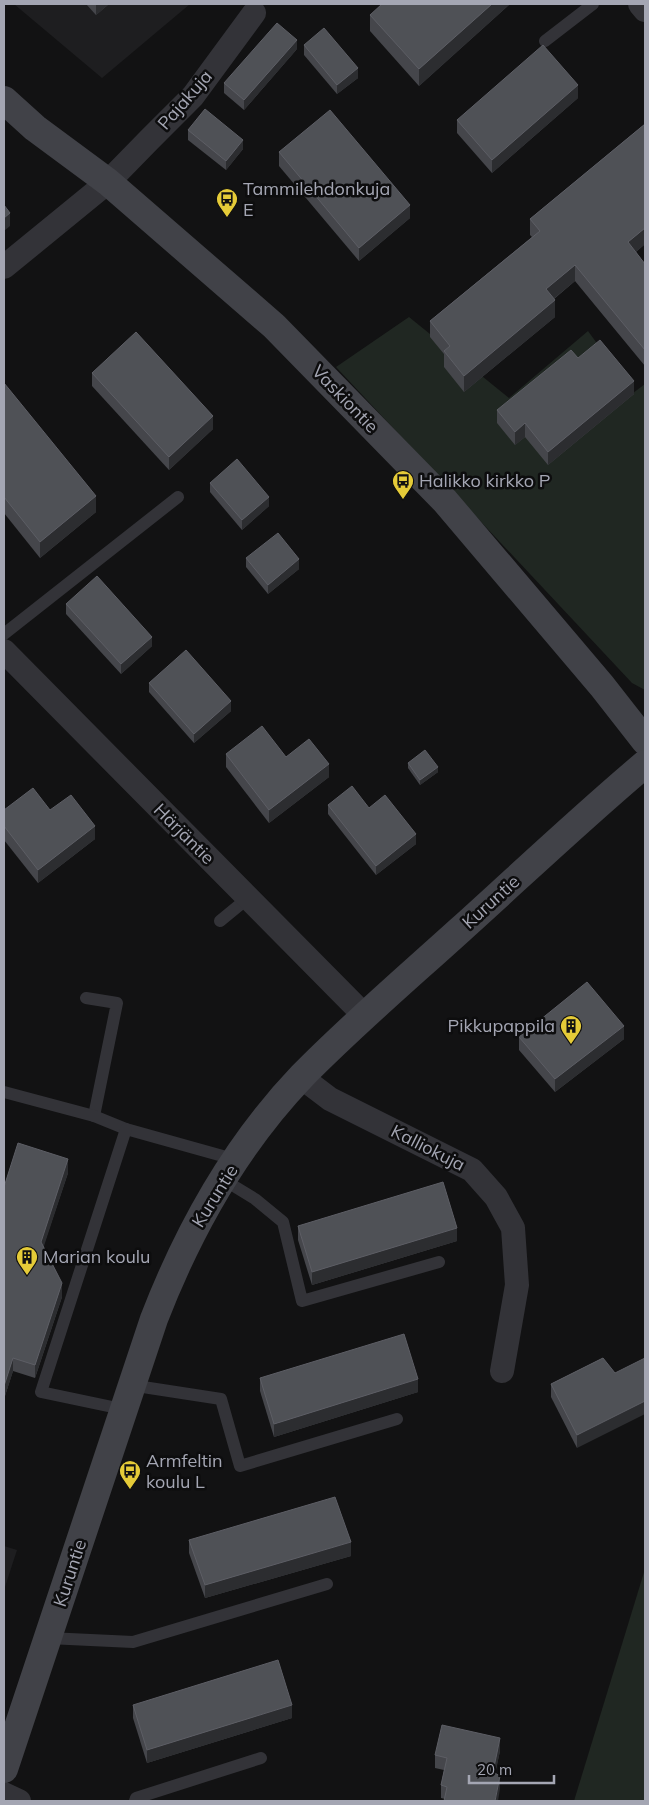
<svg xmlns="http://www.w3.org/2000/svg" width="649" height="1805" font-family="Mulish,sans-serif">
<rect width="100%" height="100%" fill="#121213"/>
<g fill="#1e1e20">
<polygon points="14,4 190,4 102,78"/>
<polygon points="4,1546 17,1550 4,1590"/>
</g>
<g fill="#202722">
<polygon points="409,317 509,398 588,331 633,393 645,384 645,690 632,683 336,367"/>
<polygon points="645,1569 645,1801 574,1801"/>
</g>
<g fill="none" stroke-linecap="round" stroke-linejoin="round">
<g stroke="#333338" stroke-width="12">
<polyline points="545,41 593,4"/>
<polyline points="4,634 178,497"/>
<polyline points="220,921 248,898"/>
<polyline points="86,998 117,1003 94,1116"/>
<polyline points="4,1092 94,1116 126,1129 237,1160"/>
<polyline points="224,1180 255,1199 283,1222 302,1301 439,1262"/>
<polyline points="130,1385 221,1399 240,1466 397,1419"/>
<polyline points="122,1409 41,1392 126,1129"/>
<polyline points="48,1638 133,1642 327,1584"/>
<polyline points="135,1801 136,1798 261,1758"/>
</g>
<g stroke="#333338" stroke-width="24">
<polyline points="640,4 645,10"/>
<polyline points="4,267 108,182 150,139 193,96 254,13"/>
<polyline points="4,651 365,1016"/>
<polyline points="301,1077 330,1099 472,1170 496,1197 513,1228 517,1285 502,1371"/>
<polyline points="4,1794 19,1801"/>
</g>
<g stroke="#414248" stroke-width="28">
<polyline points="4,100 35,128 108,182 274,326 445,501 602,686 645,741"/>
<path d="M4,1769L154,1319C188,1231 236,1145 302,1076C352,1025 407,978 460,930C521,875 582,817 645,764"/>
</g>
</g>
<g fill="#45464b">
<polygon points="86,4 109,4 96,15"/>
<polygon points="510,4 419,86 370,31 370,15"/>
<polygon points="304,45 358,78 337,94 304,55"/>
<polygon points="297,49 244,110 224,93 224,83"/>
<polygon points="578,98 492,173 457,133 457,120"/>
<polygon points="645,124 645,244 636,252 645,264 645,366 575,281 554,299 555,317 464,392 444,367 444,354 430,337 430,321 532,237 530,235 530,219"/>
<polygon points="188,130 243,149 226,170 188,140"/>
<polygon points="279,152 410,218 359,261 279,166"/>
<polygon points="578,358 634,394 548,465 525,437 515,445 497,423 497,410"/>
<polygon points="92,373 213,429 169,470 92,386"/>
<polygon points="4,383 96,512 40,558 4,513"/>
<polygon points="210,483 269,506 242,530 210,492"/>
<polygon points="246,558 299,569 268,594 246,567"/>
<polygon points="66,604 152,646 121,674 66,614"/>
<polygon points="149,683 231,711 194,743 149,692"/>
<polygon points="226,754 286,757 329,777 269,823 226,767"/>
<polygon points="408,763 438,772 420,785 408,768"/>
<polygon points="328,805 369,808 416,844 376,875 328,814"/>
<polygon points="4,810 50,810 95,839 38,883 4,840"/>
<polygon points="519,1037 624,1039 555,1092 519,1050"/>
<polygon points="68,1173 43,1247 62,1297 35,1378 13,1371 4,1399 4,1187"/>
<polygon points="298,1226 457,1241 312,1285 298,1240"/>
<polygon points="603,1358 577,1448 551,1397 551,1384"/>
<polygon points="260,1378 418,1392 274,1437 260,1391"/>
<polygon points="189,1540 351,1556 205,1598 189,1553"/>
<polygon points="133,1705 292,1718 147,1763 133,1718"/>
<polygon points="500,1751 495,1773 500,1789 445,1799 441,1798 441,1785 444,1770 435,1768 435,1755"/>
</g>
<g fill="#2c2d30">
<polygon points="96,4 109,4 96,15"/>
<polygon points="492,4 510,4 419,86 419,69"/>
<polygon points="297,40 297,49 244,110 244,100"/>
<polygon points="358,68 358,78 337,94 337,85"/>
<polygon points="578,85 578,98 492,173 492,160"/>
<polygon points="243,140 243,149 226,170 226,161"/>
<polygon points="410,205 410,218 359,261 359,248"/>
<polygon points="10,213 10,226 4,231 4,218"/>
<polygon points="645,228 645,244 628,259 628,242"/>
<polygon points="575,265 575,281 546,305 546,289"/>
<polygon points="555,300 555,317 464,392 464,376"/>
<polygon points="634,381 634,394 548,465 548,452"/>
<polygon points="213,416 213,429 169,470 169,457"/>
<polygon points="525,423 525,437 515,445 515,432"/>
<polygon points="96,496 96,512 40,558 40,542"/>
<polygon points="269,497 269,506 242,530 242,520"/>
<polygon points="299,559 299,569 268,594 268,585"/>
<polygon points="152,637 152,646 121,674 121,664"/>
<polygon points="231,701 231,711 194,743 194,734"/>
<polygon points="329,764 329,777 269,823 269,810"/>
<polygon points="438,767 438,772 420,785 420,780"/>
<polygon points="95,826 95,839 38,883 38,870"/>
<polygon points="416,834 416,844 376,875 376,866"/>
<polygon points="624,1026 624,1039 555,1092 555,1079"/>
<polygon points="68,1159 68,1173 41,1255 41,1242"/>
<polygon points="457,1228 457,1241 312,1285 312,1272"/>
<polygon points="62,1283 62,1297 35,1378 35,1365"/>
<polygon points="13,1358 13,1371 4,1399 4,1386"/>
<polygon points="418,1379 418,1392 274,1437 274,1424"/>
<polygon points="645,1401 645,1414 577,1448 577,1435"/>
<polygon points="351,1542 351,1556 205,1598 205,1585"/>
<polygon points="292,1705 292,1718 147,1763 147,1750"/>
<polygon points="500,1738 500,1751 493,1785 493,1772"/>
<polygon points="500,1776 500,1789 498,1801 495,1801"/>
</g>
<g fill="#4f5156" stroke="#5d5e65">
<polygon points="382,4 492,4 419,69 370,15"/>
<polygon points="277,23 297,40 244,100 224,83"/>
<polygon points="324,28 358,68 337,85 304,45"/>
<polygon points="543,45 578,85 492,160 457,120"/>
<polygon points="205,109 243,140 226,161 188,130"/>
<polygon points="330,110 410,205 359,248 279,152"/>
<polygon points="645,124 645,228 628,242 645,264 645,350 575,265 546,289 555,300 464,376 444,351 450,346 430,321 540,231 530,219"/>
<polygon points="4,205 10,213 4,218"/>
<polygon points="136,332 213,416 169,457 92,373"/>
<polygon points="600,340 634,381 548,452 525,423 515,432 497,410 571,350 578,358"/>
<polygon points="4,383 96,496 40,542 4,497"/>
<polygon points="237,459 269,497 242,520 210,483"/>
<polygon points="278,533 299,559 268,585 246,558"/>
<polygon points="97,576 152,637 121,664 66,604"/>
<polygon points="186,650 231,701 194,734 149,683"/>
<polygon points="262,726 286,757 309,739 329,764 269,810 226,754"/>
<polygon points="425,750 438,767 420,780 408,763"/>
<polygon points="352,786 369,808 385,795 416,834 376,866 328,805"/>
<polygon points="33,788 50,810 71,795 95,826 38,870 4,826 4,810"/>
<polygon points="587,982 624,1026 555,1079 519,1037"/>
<polygon points="18,1143 68,1159 41,1242 62,1283 35,1365 13,1358 4,1386 4,1187"/>
<polygon points="443,1182 457,1228 312,1272 298,1226"/>
<polygon points="404,1334 418,1379 274,1424 260,1378"/>
<polygon points="603,1358 615,1373 645,1358 645,1401 577,1435 551,1384"/>
<polygon points="335,1497 351,1542 205,1585 189,1540"/>
<polygon points="278,1660 292,1705 147,1750 133,1705"/>
<polygon points="442,1725 500,1738 493,1772 500,1776 495,1801 444,1801 447,1787 441,1785 447,1758 435,1755"/>
</g>
<defs>
<g id="bus-pin" transform="scale(1.125)"><path d="M0 17L-7.5 6A9.5 9.5 0 1 1 7.5 6Z" fill="#e5cb38" stroke="#0d0d0e"/><path d="M-5-6H5V4H4V6H2V4H-2V6H-4V4H-5ZM-3.5-4V0h7V-4ZM-3.5 1.2v1.5H-2V1.2ZM2 1.2v1.5H3.5V1.2Z" fill="#111"/></g>
<g id="building-pin" transform="scale(1.125)"><path d="M0 17L-7.5 6A9.5 9.5 0 1 1 7.5 6Z" fill="#e5cb38" stroke="#0d0d0e"/><path d="M-4-6H4V6H1V3H-1V6H-4ZM-2.5-4.3h1.7v1.8h-1.7ZM.8-4.3h1.7v1.8H.8ZM-2.5-1h1.7V.8h-1.7ZM.8-1h1.7V.8H.8Z" fill="#111"/></g>
</defs>
<g fill-rule="evenodd">
<use href="#bus-pin" x="227" y="199"/>
<use href="#bus-pin" x="403" y="481"/>
<use href="#building-pin" x="571" y="1026"/>
<use href="#building-pin" x="27" y="1257"/>
<use href="#bus-pin" x="130" y="1471"/>
</g>
<g text-anchor="middle" stroke-width="5" stroke-linejoin="round" paint-order="stroke">
<g font-size="18" fill="#a4a6b3" stroke="#0d0d0e">
<text transform="translate(185 100) rotate(-49)" y="6">Pajakuja</text>
<text transform="translate(345 399) rotate(46)" y="6">Vaskiontie</text>
<text transform="translate(184 834) rotate(45)" y="6">Härjäntie</text>
<text transform="translate(491 902) rotate(-42)" y="6">Kuruntie</text>
<text transform="translate(428 1148) rotate(27)" y="6">Kalliokuja</text>
<text transform="translate(215 1196) rotate(-58)" y="6">Kuruntie</text>
<text transform="translate(70 1573) rotate(-72)" y="6">Kuruntie</text>
</g>
<g font-size="18" fill="#a4a6b3" stroke="#0d0d0e" text-anchor="start">
<text x="243" y="195">Tammilehdonkuja<tspan x="243" dy="21">E</tspan></text>
<text x="419" y="487">Halikko kirkko P</text>
<text x="555" y="1032" text-anchor="end">Pikkupappila</text>
<text x="43" y="1263">Marian koulu</text>
<text x="146" y="1467">Armfeltin<tspan x="146" dy="21">koulu L</tspan></text>
</g>
</g>
<rect width="649" height="1805" fill="none" stroke="#a4a6b3" stroke-width="10"/>
<path d="M469 1775v8h85v-8" fill="none" stroke="#a4a6b3" stroke-width="2.5"/>
<text x="477" y="1775" font-size="15" fill="#a4a6b3" stroke="#0d0d0e" stroke-width="4" paint-order="stroke">20 m</text>
</svg>
